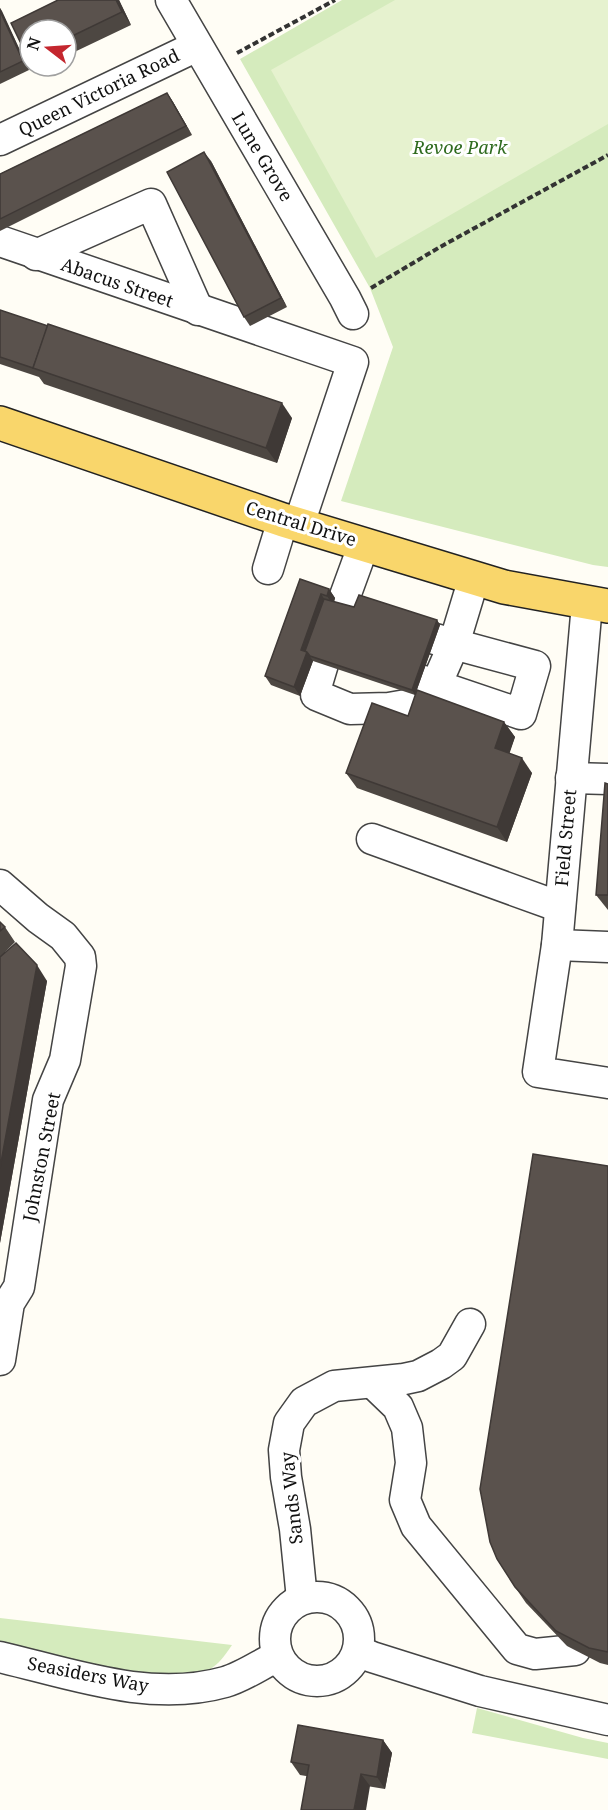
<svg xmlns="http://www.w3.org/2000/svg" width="608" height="1810" font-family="'Noto Serif',serif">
<rect width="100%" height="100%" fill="#fffdf5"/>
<g fill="#d5ebbd">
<polygon points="342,0 608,0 608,567 593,565 341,501 393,347 370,288 240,59"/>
<path d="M0,1618L232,1645C216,1669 209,1672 183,1680L0,1650Z"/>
<polygon points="477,1708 583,1738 608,1743 608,1759 472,1733"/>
</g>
<polygon fill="#e6f2cf" points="395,0 608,0 608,124 376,258 271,70"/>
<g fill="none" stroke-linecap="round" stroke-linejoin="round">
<g stroke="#444" stroke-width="33">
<g id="minor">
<polyline points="171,0 345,298 353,314"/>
<polyline points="0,140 197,46"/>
<polyline points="0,241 353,362 299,524"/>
<polyline points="36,255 151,204 198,310"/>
<polyline points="268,569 283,520"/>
<polyline points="587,604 557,945 538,1072 608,1083"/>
<polyline points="341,607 364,544"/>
<polyline points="323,664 317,684 316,695 350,709 389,708 429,701 454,644 474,578"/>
<polyline points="420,680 521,714 535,666 435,639"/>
<polyline points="571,778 608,779"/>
<polyline points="372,839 560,907"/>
<polyline points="0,885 38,918 63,936 80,957 81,966 65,1060 48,1100 19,1287 9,1303 0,1360"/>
<polyline points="557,945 608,947"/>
<polyline points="373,1383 398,1407 407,1428 411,1463 405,1500 416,1526 517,1649 535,1654 575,1650"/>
<circle cx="317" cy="1639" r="42"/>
<polyline points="302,1599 295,1529 286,1477 284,1450 289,1423 304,1402 334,1386 404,1379 418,1376 441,1364 452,1356 470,1324"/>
<polyline points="358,1651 372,1657 480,1691 608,1720"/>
<path d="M0,1657C72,1674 151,1703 225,1682C243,1677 261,1664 278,1656"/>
</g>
</g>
<g stroke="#222" stroke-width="36">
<polyline id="major" points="0,423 283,520 504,587 608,606"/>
</g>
<g stroke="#333" stroke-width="4" stroke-dasharray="6 3" stroke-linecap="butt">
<polyline points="237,53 335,0"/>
<polyline points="371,288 440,247 608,155"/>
</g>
<use href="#minor" stroke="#fff" stroke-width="30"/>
<use href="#major" stroke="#f9d66b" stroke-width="33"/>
</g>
<g fill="#4d4742">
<polygon points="58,0 119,0 131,25 66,56 66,30"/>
<polygon points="0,8 29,70 0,84"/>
<polygon points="34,66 46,66 37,70"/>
<polygon points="167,93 173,102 192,135 0,231 0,174"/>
<polygon points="211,161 287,307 250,326 244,317"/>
<polygon points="0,310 292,418 277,463 44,384 39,377 0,364"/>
<polygon points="300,579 329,589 335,598 334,602 354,607 437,620 440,625 415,695 313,661 300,696 271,685 265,676"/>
<polygon points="408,716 504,722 515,737 509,753 532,773 507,842 357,788 346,773"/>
<polygon points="608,784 608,910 596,895"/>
<polygon points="0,922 5,927 15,942 5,952 47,981 0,1243"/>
<polygon points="608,1166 608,1665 600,1663 567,1646 526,1603 515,1587"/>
<polygon points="383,1740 392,1753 385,1789 300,1775 291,1762"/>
</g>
<g fill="#3f3936">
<polygon points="116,0 119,0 131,25 122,12"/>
<polygon points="0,8 2,11 29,70 23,61 0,11"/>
<polygon points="167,93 173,102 192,135 186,126"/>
<polygon points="204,152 211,161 287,307 281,298"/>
<polygon points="282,403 292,418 277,463 266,448"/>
<polygon points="329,589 335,598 333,605 327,596"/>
<polygon points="321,594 327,603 309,655 313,661 300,696 294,687 301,650"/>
<polygon points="437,620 440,625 415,695 412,690"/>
<polygon points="504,722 515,737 506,764 495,748"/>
<polygon points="522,758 532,773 507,842 497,827"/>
<polygon points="37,965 47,981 0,1243 0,1168"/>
<polygon points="383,1740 392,1753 385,1789 377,1777"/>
<polygon points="361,1774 370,1786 366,1810 354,1810"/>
</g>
<g fill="#5a524d" stroke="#3f3936" stroke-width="1.5">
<polygon points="58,0 116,0 122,12 66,39 66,30 30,30 30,57 28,58 11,23"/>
<polygon points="0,11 23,61 0,72"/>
<polygon points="167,93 186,126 0,219 0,174"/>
<polygon points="204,152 281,298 244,317 167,172"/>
<polygon points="0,310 48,326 33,368 0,357"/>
<polygon points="48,324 282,403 266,448 33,368"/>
<polygon points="300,579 329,589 327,596 321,594 301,650 307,652 294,687 265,676"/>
<polygon points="359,595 437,620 412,690 310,656 307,652 305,651 324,599 354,607"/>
<polygon points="417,690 504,722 495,748 522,758 497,827 346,773 372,703 408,716"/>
<polygon points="605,783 608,784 608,895 596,895"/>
<polygon points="0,922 5,927 0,931"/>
<polygon points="16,943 37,965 0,1168 0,957"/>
<polygon points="533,1154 608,1166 608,1652 589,1648 556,1631 515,1587 497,1559 490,1542 480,1489"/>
<polygon points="298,1725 383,1740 377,1777 361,1774 354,1810 301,1810 309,1765 291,1762"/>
</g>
<g text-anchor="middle" stroke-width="6" stroke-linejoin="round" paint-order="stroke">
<g font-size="18" fill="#111" stroke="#fff">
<text transform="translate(99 93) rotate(-26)" y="6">Queen Victoria Road</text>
<text transform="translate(262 157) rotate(59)" y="6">Lune Grove</text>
<text transform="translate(117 283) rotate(19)" y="6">Abacus Street</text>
<text transform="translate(301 524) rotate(17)" y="6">Central Drive</text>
<text transform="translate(566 838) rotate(-85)" y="6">Field Street</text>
<text transform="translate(42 1157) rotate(-79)" y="6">Johnston Street</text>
<text transform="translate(292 1498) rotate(-96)" y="6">Sands Way</text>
<text transform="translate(88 1675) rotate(11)" y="6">Seasiders Way</text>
</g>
<g font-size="18" font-style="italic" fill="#2f6b1f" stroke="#fff">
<text x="460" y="154">Revoe Park</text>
</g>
</g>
<g transform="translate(48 48) rotate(287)"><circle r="28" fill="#ffffff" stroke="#a0a0a0" stroke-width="1.5"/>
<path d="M0-4.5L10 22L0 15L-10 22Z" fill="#c4262e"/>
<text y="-9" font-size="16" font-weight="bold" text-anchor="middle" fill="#111111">N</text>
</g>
</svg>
